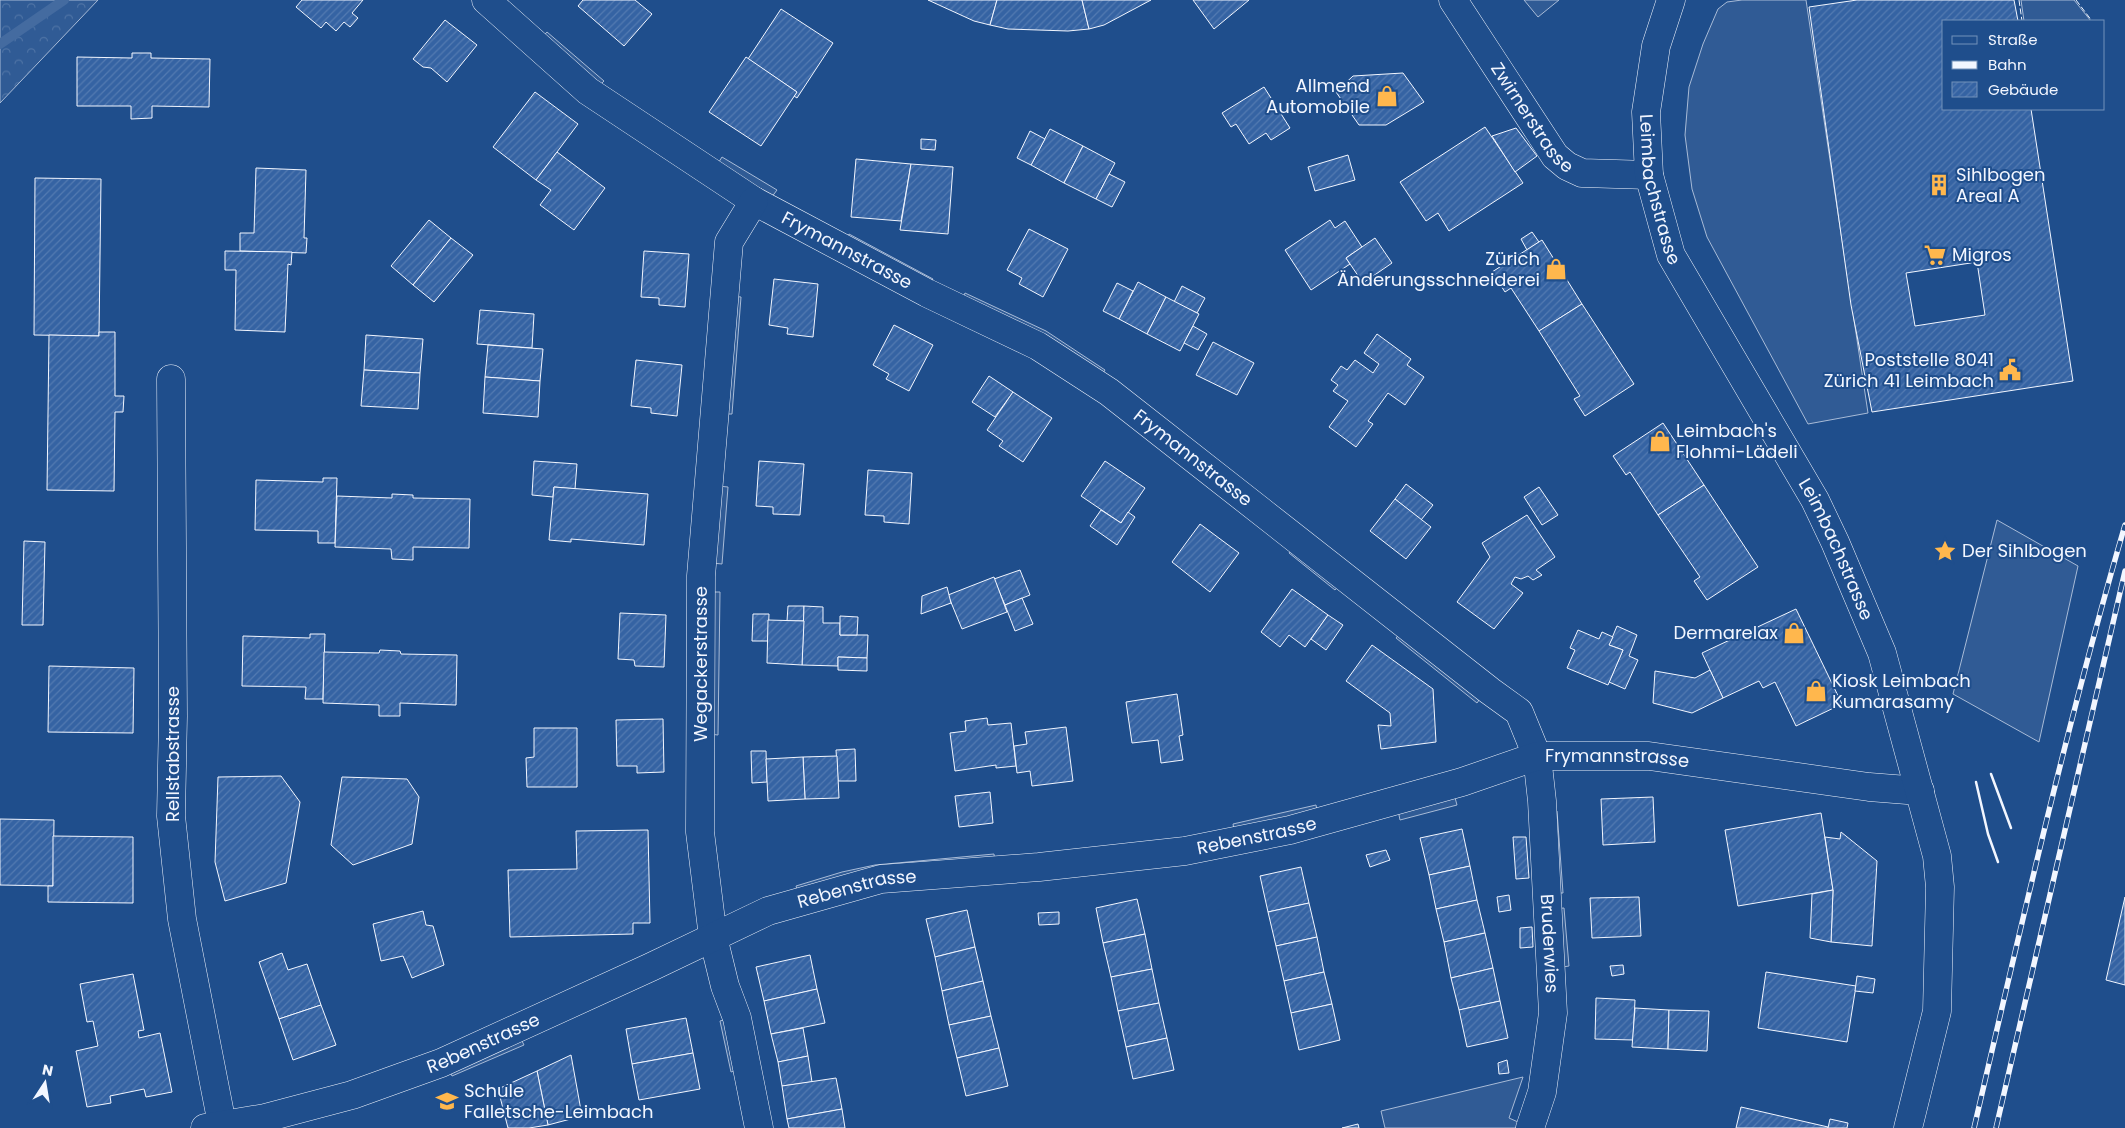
<svg xmlns="http://www.w3.org/2000/svg" width="2125" height="1128" font-family="Poppins,sans-serif">
<defs>
<pattern id="forest-crowns" width="20" height="18" patternUnits="userSpaceOnUse" patternTransform="scale(1.25)"><rect width="20" height="18" fill="#305b95"/><path d="M2 6a3 3 0 1 1 6 0M12 15a3 3 0 1 1 6 0" fill="none" stroke="#4e73a5"/></pattern>
<pattern id="building-hatch" width="6" height="6" patternUnits="userSpaceOnUse" patternTransform="scale(1.25)"><rect width="6" height="6" fill="#3563a3"/><path d="M-1 1l2-2M0 6l6-6M5 7l2-2" fill="none" stroke="#537ab1"/></pattern>
</defs>
<rect width="100%" height="100%" fill="#1f4e8c"/>
<g fill="#305b95" stroke="#a8bbd7">
<polygon points="1524,0 1559,0 1538,17"/>
<polygon points="1742,0 1806,0 1868,413 1808,424 1707,237 1692,189 1685,135 1689,87 1703,44 1718,9 1727,2"/>
<polygon points="2021,0 2074,0 2091,21 2024,21"/>
<polygon points="547,32 604,81 596,89 540,40"/>
<polygon points="722,157 777,190 771,198 717,165"/>
<polygon points="849,234 933,279 929,287 845,242"/>
<polygon points="965,293 1046,331 1105,370 1100,378 961,302"/>
<polygon points="731,296 741,297 732,414 723,414"/>
<polygon points="718,486 728,487 722,564 712,563"/>
<polygon points="1997,520 2078,566 2039,742 1953,694"/>
<polygon points="1294,546 1341,583 1335,590 1289,553"/>
<polygon points="711,592 720,592 718,735 709,734"/>
<polygon points="1402,631 1482,696 1477,703 1396,638"/>
<polygon points="1454,794 1457,805 1400,820 1398,810"/>
<polygon points="1316,805 1318,816 1235,835 1233,824"/>
<polygon points="1557,811 1563,893 1553,893 1546,813"/>
<polygon points="994,854 995,864 799,897 796,886 842,872 875,865"/>
<polygon points="1564,908 1569,966 1557,968 1551,909"/>
<polygon points="730,1018 741,1069 731,1072 720,1021"/>
<polygon points="519,1035 524,1045 452,1076 447,1066"/>
<polygon points="1523,1077 1509,1118 1518,1122 1516,1128 1385,1128 1381,1111"/>
</g>
<polygon fill="url(#forest-crowns)" stroke="#a8bbd7" points="0,0 98,0 0,103"/>
<g fill="none" stroke-linecap="round" stroke-linejoin="round">
<polyline stroke="#446ba0" stroke-width="10" points="0,44 64,0"/>
</g>
<g fill="url(#building-hatch)" stroke="#f2f6ff" fill-rule="evenodd">
<polygon points="302,0 363,0 352,13 358,18 350,27 344,22 336,31 326,22 321,28 296,7"/>
<polygon points="583,0 635,0 652,14 624,46 578,6"/>
<polygon points="928,0 997,0 990,25 974,21"/>
<polygon points="997,0 1082,0 1089,29 1068,31 1008,29 990,25"/>
<polygon points="1082,0 1151,0 1104,25 1089,29"/>
<polygon points="1193,0 1249,0 1214,29"/>
<path d="M1857,0H2014L2018,21H1944V109H2031L2073,381L1872,412L1851,305L1809,7ZM1977,262L1985,315L1915,326L1906,273Z"/>
<polygon points="781,9 833,43 797,98 794,96 797,92 748,59"/>
<polygon points="445,20 477,45 447,82 431,68 423,67 413,59"/>
<polygon points="132,53 151,53 151,58 210,59 209,107 152,106 152,118 131,119 131,106 77,106 77,57 132,58"/>
<polygon points="746,57 797,92 761,146 709,112"/>
<polygon points="1403,73 1424,102 1386,125 1359,125 1336,92 1353,76"/>
<polygon points="1264,87 1290,128 1271,140 1266,133 1249,144 1236,124 1231,127 1222,113"/>
<polygon points="535,92 578,124 536,180 493,147"/>
<polygon points="1485,127 1523,183 1449,231 1438,213 1426,221 1400,182"/>
<polygon points="1516,128 1537,156 1515,172 1492,136"/>
<polygon points="1050,129 1083,146 1064,183 1031,165"/>
<polygon points="1030,131 1045,139 1031,165 1017,158"/>
<polygon points="921,139 936,140 935,150 921,149"/>
<polygon points="1083,146 1115,163 1096,199 1064,183"/>
<polygon points="557,152 605,188 574,230 540,205 551,190 536,180"/>
<polygon points="1348,155 1355,180 1315,191 1308,167"/>
<polygon points="856,159 911,164 901,221 851,217"/>
<polygon points="911,164 953,167 948,234 900,230"/>
<polygon points="256,168 306,170 304,238 307,238 306,253 240,251 240,233 254,233"/>
<polygon points="1109,174 1125,182 1112,207 1096,199"/>
<polygon points="35,178 101,179 99,336 34,335"/>
<polygon points="429,220 451,238 413,285 391,266"/>
<polygon points="1330,220 1335,228 1345,221 1362,247 1346,258 1350,264 1311,290 1285,250"/>
<polygon points="1029,229 1068,249 1043,297 1019,284 1022,278 1007,270"/>
<polygon points="1532,232 1539,242 1527,250 1521,239"/>
<polygon points="451,238 473,255 434,302 413,285"/>
<polygon points="1375,238 1392,263 1363,283 1346,258"/>
<polygon points="1542,240 1582,304 1539,331 1511,288 1505,292 1492,272"/>
<polygon points="225,251 292,252 291,265 288,264 285,332 235,330 236,270 225,270"/>
<polygon points="644,251 689,254 685,307 659,305 659,298 641,297"/>
<polygon points="774,279 818,284 813,337 787,334 788,328 769,325"/>
<polygon points="1138,282 1166,297 1147,334 1119,319"/>
<polygon points="1117,283 1133,291 1119,319 1103,311"/>
<polygon points="1182,286 1205,298 1197,313 1174,302"/>
<polygon points="1166,297 1199,314 1180,351 1147,334"/>
<polygon points="1582,304 1634,384 1585,416 1574,399 1580,396 1539,331"/>
<polygon points="480,310 534,314 532,348 477,344"/>
<polygon points="894,325 933,345 909,391 886,379 889,374 873,365"/>
<polygon points="1193,326 1207,334 1198,350 1184,343"/>
<polygon points="99,332 115,332 115,396 124,396 123,412 115,412 114,491 47,490 49,335 99,336"/>
<polygon points="1377,334 1411,359 1407,365 1424,377 1405,405 1388,393 1368,421 1373,424 1356,447 1329,427 1348,401 1333,391 1338,385 1331,380 1341,366 1347,370 1355,360 1373,373 1379,364 1364,353"/>
<polygon points="366,335 423,339 420,373 364,370"/>
<polygon points="1213,342 1254,363 1237,395 1196,375"/>
<polygon points="488,345 543,349 540,381 485,377"/>
<polygon points="636,360 682,365 677,416 651,413 651,408 631,406"/>
<polygon points="364,370 420,373 418,409 361,406"/>
<polygon points="989,376 1013,392 995,417 972,402"/>
<polygon points="485,377 540,381 538,417 483,413"/>
<polygon points="1013,392 1052,418 1023,462 999,446 1003,441 987,430"/>
<polygon points="1663,423 1704,485 1658,515 1630,472 1626,475 1613,456"/>
<polygon points="534,461 577,464 575,489 554,487 553,497 532,495"/>
<polygon points="759,461 804,464 800,515 773,514 773,507 756,506"/>
<polygon points="1105,461 1145,488 1121,523 1081,496"/>
<polygon points="868,470 912,473 909,524 884,522 884,516 865,515"/>
<polygon points="323,478 337,478 335,543 318,543 318,531 255,530 256,480 323,482"/>
<polygon points="1406,484 1433,505 1421,520 1395,499"/>
<polygon points="1704,485 1758,567 1707,600 1694,581 1700,577 1658,515"/>
<polygon points="554,487 648,494 644,545 571,539 571,542 549,540"/>
<polygon points="1539,487 1558,515 1542,525 1524,497"/>
<polygon points="392,494 413,495 413,498 470,499 469,548 413,547 413,560 392,559 391,549 335,547 337,496 392,498"/>
<polygon points="1395,499 1431,527 1406,559 1370,531"/>
<polygon points="1101,510 1121,523 1128,512 1135,517 1117,545 1090,526"/>
<polygon points="1527,515 1555,557 1536,570 1542,575 1533,580 1528,576 1521,579 1515,577 1511,584 1523,593 1494,629 1457,602 1490,557 1482,543"/>
<polygon points="1200,524 1239,553 1210,592 1172,562"/>
<polygon points="24,541 45,542 43,625 22,625"/>
<polygon points="1020,570 1030,595 1005,605 994,579"/>
<polygon points="994,577 1007,612 962,629 948,595"/>
<polygon points="947,587 951,603 921,614 922,596"/>
<polygon points="1292,589 1328,615 1305,647 1289,635 1280,647 1261,632"/>
<polygon points="1022,598 1033,624 1015,631 1005,605"/>
<polygon points="788,606 804,606 804,621 787,621"/>
<polygon points="804,606 823,607 823,623 840,623 840,635 868,635 867,658 838,657 838,666 802,665"/>
<polygon points="1796,609 1842,704 1796,726 1775,682 1763,688 1759,681 1723,698 1702,653"/>
<polygon points="620,613 666,615 664,667 635,666 634,660 618,659"/>
<polygon points="753,614 769,614 768,641 752,641"/>
<polygon points="1328,615 1343,625 1326,650 1311,639"/>
<polygon points="840,616 858,617 857,635 840,635"/>
<polygon points="768,620 804,621 802,665 767,663"/>
<polygon points="1617,626 1637,635 1629,656 1638,660 1625,689 1609,682 1623,650 1609,645"/>
<polygon points="1578,630 1599,639 1602,632 1613,637 1609,645 1623,650 1608,685 1567,668 1575,650 1570,648"/>
<polygon points="310,634 325,634 323,699 305,699 306,687 242,686 243,636 310,638"/>
<polygon points="1372,645 1433,689 1436,742 1381,749 1378,725 1391,726 1390,713 1346,681"/>
<polygon points="380,650 400,651 401,654 457,655 456,705 400,703 400,716 379,716 379,705 323,703 324,652 379,653"/>
<polygon points="838,657 867,658 867,671 838,670"/>
<polygon points="49,666 134,668 133,733 48,732"/>
<polygon points="1710,670 1723,698 1692,713 1653,703 1655,671 1695,678"/>
<polygon points="1177,694 1183,735 1179,736 1183,760 1161,763 1158,740 1132,743 1126,702"/>
<polygon points="987,718 988,725 1011,723 1016,766 996,768 996,765 955,771 950,733 966,731 965,721"/>
<polygon points="663,719 664,772 637,773 637,766 617,766 616,720"/>
<polygon points="1066,727 1073,781 1032,786 1030,771 1017,773 1014,746 1027,744 1025,732"/>
<polygon points="534,728 577,728 577,787 527,787 526,758 534,757"/>
<polygon points="855,749 856,781 838,781 836,750"/>
<polygon points="751,751 766,751 767,782 752,783"/>
<polygon points="837,756 839,798 805,799 803,757"/>
<polygon points="803,757 805,799 768,801 766,759"/>
<polygon points="281,776 300,802 286,883 225,901 215,862 218,777"/>
<polygon points="342,777 407,779 419,797 412,844 353,865 331,845"/>
<polygon points="990,792 993,823 959,827 955,796"/>
<polygon points="1653,797 1655,842 1603,845 1601,799"/>
<polygon points="1821,813 1833,890 1738,906 1725,830"/>
<polygon points="0,819 54,820 53,886 0,885"/>
<polygon points="1462,829 1470,866 1429,875 1420,838"/>
<polygon points="648,830 650,923 633,923 633,934 510,937 508,870 577,869 576,831"/>
<polygon points="1841,832 1877,861 1872,946 1831,942 1833,890 1825,837 1840,839"/>
<polygon points="53,836 133,837 133,903 48,902 48,886 53,886"/>
<polygon points="1513,837 1526,837 1529,878 1516,879"/>
<polygon points="1386,850 1390,860 1370,867 1366,855"/>
<polygon points="1470,866 1477,900 1436,909 1429,875"/>
<polygon points="1301,867 1309,903 1268,912 1260,876"/>
<polygon points="1833,890 1831,942 1810,938 1812,894"/>
<polygon points="1509,895 1511,910 1499,912 1497,897"/>
<polygon points="1639,897 1641,936 1592,938 1590,898"/>
<polygon points="2125,897 2125,985 2106,980"/>
<polygon points="1137,899 1145,934 1103,943 1096,908"/>
<polygon points="1477,900 1485,933 1444,942 1436,909"/>
<polygon points="1309,903 1317,937 1276,946 1268,912"/>
<polygon points="967,910 975,947 935,957 926,919"/>
<polygon points="423,911 426,925 433,926 444,965 412,978 403,956 381,961 373,924"/>
<polygon points="1059,912 1059,924 1039,925 1038,913"/>
<polygon points="1532,927 1533,947 1520,948 1520,928"/>
<polygon points="1485,933 1493,968 1451,978 1444,942"/>
<polygon points="1145,934 1152,969 1111,977 1103,943"/>
<polygon points="1317,937 1324,972 1284,981 1276,946"/>
<polygon points="975,947 983,981 942,991 935,957"/>
<polygon points="282,953 288,970 307,964 321,1005 279,1019 259,962"/>
<polygon points="810,955 817,989 764,1001 756,967"/>
<polygon points="1623,965 1624,974 1612,976 1610,966"/>
<polygon points="1493,968 1500,1001 1459,1010 1451,978"/>
<polygon points="1152,969 1159,1003 1118,1011 1111,977"/>
<polygon points="1324,972 1332,1004 1291,1013 1284,981"/>
<polygon points="1766,972 1856,986 1847,1042 1758,1028"/>
<polygon points="133,974 144,1030 138,1031 139,1038 160,1033 172,1092 146,1097 144,1089 110,1096 111,1103 87,1107 76,1051 98,1046 93,1021 87,1022 80,984"/>
<polygon points="1857,976 1875,979 1873,993 1855,991"/>
<polygon points="983,981 991,1016 949,1025 942,991"/>
<polygon points="817,989 825,1023 771,1034 764,1001"/>
<polygon points="1596,998 1635,1000 1633,1040 1595,1039"/>
<polygon points="1500,1001 1508,1038 1467,1047 1459,1010"/>
<polygon points="1159,1003 1167,1038 1126,1047 1118,1011"/>
<polygon points="1332,1004 1340,1040 1299,1050 1291,1013"/>
<polygon points="321,1005 336,1045 293,1060 279,1019"/>
<polygon points="1635,1008 1669,1010 1668,1049 1632,1047"/>
<polygon points="1669,1010 1709,1011 1707,1051 1668,1049"/>
<polygon points="991,1016 999,1048 957,1058 949,1025"/>
<polygon points="686,1018 693,1053 632,1064 626,1029"/>
<polygon points="803,1028 808,1056 778,1062 771,1034"/>
<polygon points="1167,1038 1174,1070 1133,1079 1126,1047"/>
<polygon points="999,1048 1008,1086 966,1096 957,1058"/>
<polygon points="693,1053 700,1089 639,1100 632,1064"/>
<polygon points="571,1055 582,1116 548,1125 537,1071"/>
<polygon points="808,1056 812,1082 782,1086 778,1062"/>
<polygon points="1507,1060 1509,1073 1499,1074 1498,1063"/>
<polygon points="537,1071 548,1125 529,1128 508,1128 498,1089"/>
<polygon points="836,1078 842,1109 787,1119 782,1086"/>
<polygon points="1741,1107 1828,1127 1828,1128 1736,1128"/>
<polygon points="842,1109 845,1128 789,1128 787,1119"/>
<polygon points="1830,1119 1848,1123 1847,1128 1828,1128"/>
<polygon points="1358,1124 1359,1128 1342,1128"/>
</g>
<g fill="none" stroke-linecap="round" stroke-linejoin="round">
<g stroke="#f2f6ff" stroke-width="29">
<g id="street">
<path id="s1" d="M486,0L588,91L754,201L927,293L1038,346L1109,392L1490,691L1519,712L1537,756L1542,801L1553,1013L1542,1092L1530,1128"/>
<path id="s2" d="M1453,0L1555,156L1567,166L1582,173L1649,175"/>
<polyline points="754,201 729,242 701,576 700,832 713,937 725,986 737,1018 759,1128"/>
<polyline points="171,379 173,716 171,816 182,919 222,1124"/>
<path id="s3" d="M205,1128L265,1118L352,1095L441,1063L651,967L768,911L881,879L1039,867L1185,851L1290,830L1462,782L1537,756H1649L1869,787L1920,791"/>
</g>
</g>
<g stroke="#f2f6ff" stroke-width="29">
<g id="primary">
<path id="s4" d="M1671,0L1656,46L1646,112L1649,175L1671,255L1815,500L1835,542L1882,653L1937,856L1940,887L1937,1011L1908,1128"/>
</g>
</g>
<use href="#street" stroke="#1f4e8c" stroke-width="28"/>
<use href="#primary" stroke="#1f4e8c" stroke-width="28"/>
<g stroke="#f2f6ff" stroke-width="5.5">
<g id="rail">
<path d="M1974,1128C2021,926 2067,724 2125,525"/>
<polyline points="1996,1128 2125,571"/>
</g>
</g>
<use href="#rail" stroke="#1f4e8c" stroke-width="4" stroke-dasharray="11" stroke-linecap="butt"/>
<g stroke="#f2f6ff" stroke-width="1" stroke-dasharray="6 2.5" stroke-linecap="butt">
<polyline points="2019,0 2022,21"/>
<polyline points="2076,0 2092,21"/>
</g>
<g stroke="#f2f6ff" stroke-width="2.5">
<polyline points="1991,774 2011,828"/>
<polyline points="1976,782 1988,834 1998,862"/>
</g>
</g>
<defs>
<g id="shop-bare" transform="scale(1.725)"><path d="M-5-2.5h2.3a2.7 3.5 0 0 1 5.4 0H5L5.5 6h-11ZM-1.5-2.5h3a1.5 2.3 0 0 0-3 0Z" fill="#ffb74d" stroke="#1f4e8c" stroke-width="2.5" paint-order="stroke"/></g>
<g id="building-bare" transform="scale(1.725)"><path d="M-4-6H4V6H1V3H-1V6H-4ZM-2.5-4.3h1.7v1.8h-1.7ZM.8-4.3h1.7v1.8H.8ZM-2.5-1h1.7V.8h-1.7ZM.8-1h1.7V.8H.8Z" fill="#ffb74d" stroke="#1f4e8c" stroke-width="2.5" paint-order="stroke"/></g>
<g id="supermarket-bare" transform="scale(1.725)"><path d="M-6-5.5h2.5l.6 2H6L4.5 2H-2.5L-4.4-4H-6ZM-1.5 3.2a1.3 1.3 0 1 0 .1 0ZM3 3.2a1.3 1.3 0 1 0 .1 0Z" fill="#ffb74d" stroke="#1f4e8c" stroke-width="2.5" paint-order="stroke"/></g>
<g id="civic-bare" transform="scale(1.725)"><path d="M-.6-6.5H3V-4.5H.6V-3L4-1V1h2V6H-6V1h2V-1L-.6-3ZM-1.2 2.5V6h2.4V2.5Z" fill="#ffb74d" stroke="#1f4e8c" stroke-width="2.5" paint-order="stroke"/></g>
<g id="sight-bare" transform="scale(1.725)"><path d="M0-6L1.8-2.2L6-1.7L2.9 1.2L3.7 5.4L0 3.3L-3.7 5.4L-2.9 1.2L-6-1.7L-1.8-2.2Z" fill="#ffb74d" stroke="#1f4e8c" stroke-width="2.5" paint-order="stroke"/></g>
<g id="school-bare" transform="scale(1.725)"><path d="M0-5L7-2L0 1L-7-2ZM-4 1L0 2.5L4 1V4Q0 6-4 4Z" fill="#ffb74d" stroke="#1f4e8c" stroke-width="2.5" paint-order="stroke"/></g>
</defs>
<g fill-rule="evenodd">
<use href="#shop-bare" x="1387" y="96"/>
<use href="#building-bare" x="1939" y="185"/>
<use href="#supermarket-bare" x="1935" y="255"/>
<use href="#shop-bare" x="1556" y="269"/>
<use href="#civic-bare" x="2010" y="370"/>
<use href="#shop-bare" x="1660" y="441"/>
<use href="#sight-bare" x="1945" y="551"/>
<use href="#shop-bare" x="1794" y="633"/>
<use href="#shop-bare" x="1816" y="691"/>
<use href="#school-bare" x="447" y="1101"/>
</g>
<g text-anchor="middle" stroke-width="4" stroke-linejoin="round" paint-order="stroke">
<g font-size="18" fill="#f2f6ff" stroke="#1f4e8c" text-anchor="start">
<text x="1370" y="92" text-anchor="end">Allmend<tspan x="1370" dy="21">Automobile</tspan></text>
<text x="1956" y="181">Sihlbogen<tspan x="1956" dy="21">Areal A</tspan></text>
<text x="1952" y="261">Migros</text>
<text x="1540" y="265" text-anchor="end">Zürich<tspan x="1540" dy="21">Änderungsschneiderei</tspan></text>
<text x="1994" y="366" text-anchor="end">Poststelle 8041<tspan x="1994" dy="21">Zürich 41 Leimbach</tspan></text>
<text x="1676" y="437">Leimbach's<tspan x="1676" dy="21">Flohmi-Lädeli</tspan></text>
<text x="1962" y="557">Der Sihlbogen</text>
<text x="1778" y="639" text-anchor="end">Dermarelax</text>
<text x="1832" y="687">Kiosk Leimbach<tspan x="1832" dy="21">Kumarasamy</tspan></text>
<text x="464" y="1097">Schule<tspan x="464" dy="21">Falletsche-Leimbach</tspan></text>
</g>
<g font-size="18" fill="#f2f6ff" stroke="#1f4e8c">
<text dy="6" stroke="none"><textPath href="#s2" startOffset="142">Zwirnerstrasse</textPath></text>
<text dy="6" stroke="none"><textPath href="#s4" startOffset="194">Leimbachstrasse</textPath></text>
<text dy="6" stroke="none"><textPath href="#s1" startOffset="441">Frymannstrasse</textPath></text>
<text dy="6" stroke="none"><textPath href="#s1" startOffset="846">Frymannstrasse</textPath></text>
<text dy="6" stroke="none"><textPath href="#s4" startOffset="599">Leimbachstrasse</textPath></text>
<text transform="translate(701 664) rotate(-90)" y="6">Wegackerstrasse</text>
<text transform="translate(173 754) rotate(-90)" y="6">Rellstabstrasse</text>
<text dy="6" stroke="none"><textPath href="#s3" startOffset="1474">Frymannstrasse</textPath></text>
<text dy="6" stroke="none"><textPath href="#s3" startOffset="1102">Rebenstrasse</textPath></text>
<text dy="6" stroke="none"><textPath href="#s3" startOffset="698">Rebenstrasse</textPath></text>
<text dy="6" stroke="none"><textPath href="#s1" startOffset="1495">Bruderwies</textPath></text>
<text dy="6" stroke="none"><textPath href="#s3" startOffset="292">Rebenstrasse</textPath></text>
</g>
</g>
<rect x="1942" y="20" width="162" height="90" fill="#1f4e8c" stroke="#7391ba"/>
<rect x="1952" y="36" width="25" height="8" fill="#1f4e8c" stroke="#7391ba"/>
<text x="1988" y="45" font-size="15" fill="#f2f6ff">Straße</text>
<rect x="1952" y="61" width="25" height="8" fill="#f2f6ff" stroke="#7391ba"/>
<text x="1988" y="70" font-size="15" fill="#f2f6ff">Bahn</text>
<rect x="1952" y="82" width="25" height="15" fill="url(#building-hatch)" stroke="#7391ba"/>
<text x="1988" y="95" font-size="15" fill="#f2f6ff">Gebäude</text>
<g transform="translate(45 1083) rotate(12)" stroke="#1f4e8c" stroke-width="4" paint-order="stroke">
<path d="M0-4L9 19L0 12L-9 19Z" fill="#f2f6ff"/>
<text y="-8" font-size="14" font-weight="bold" text-anchor="middle" fill="#f2f6ff">N</text>
</g>
</svg>
